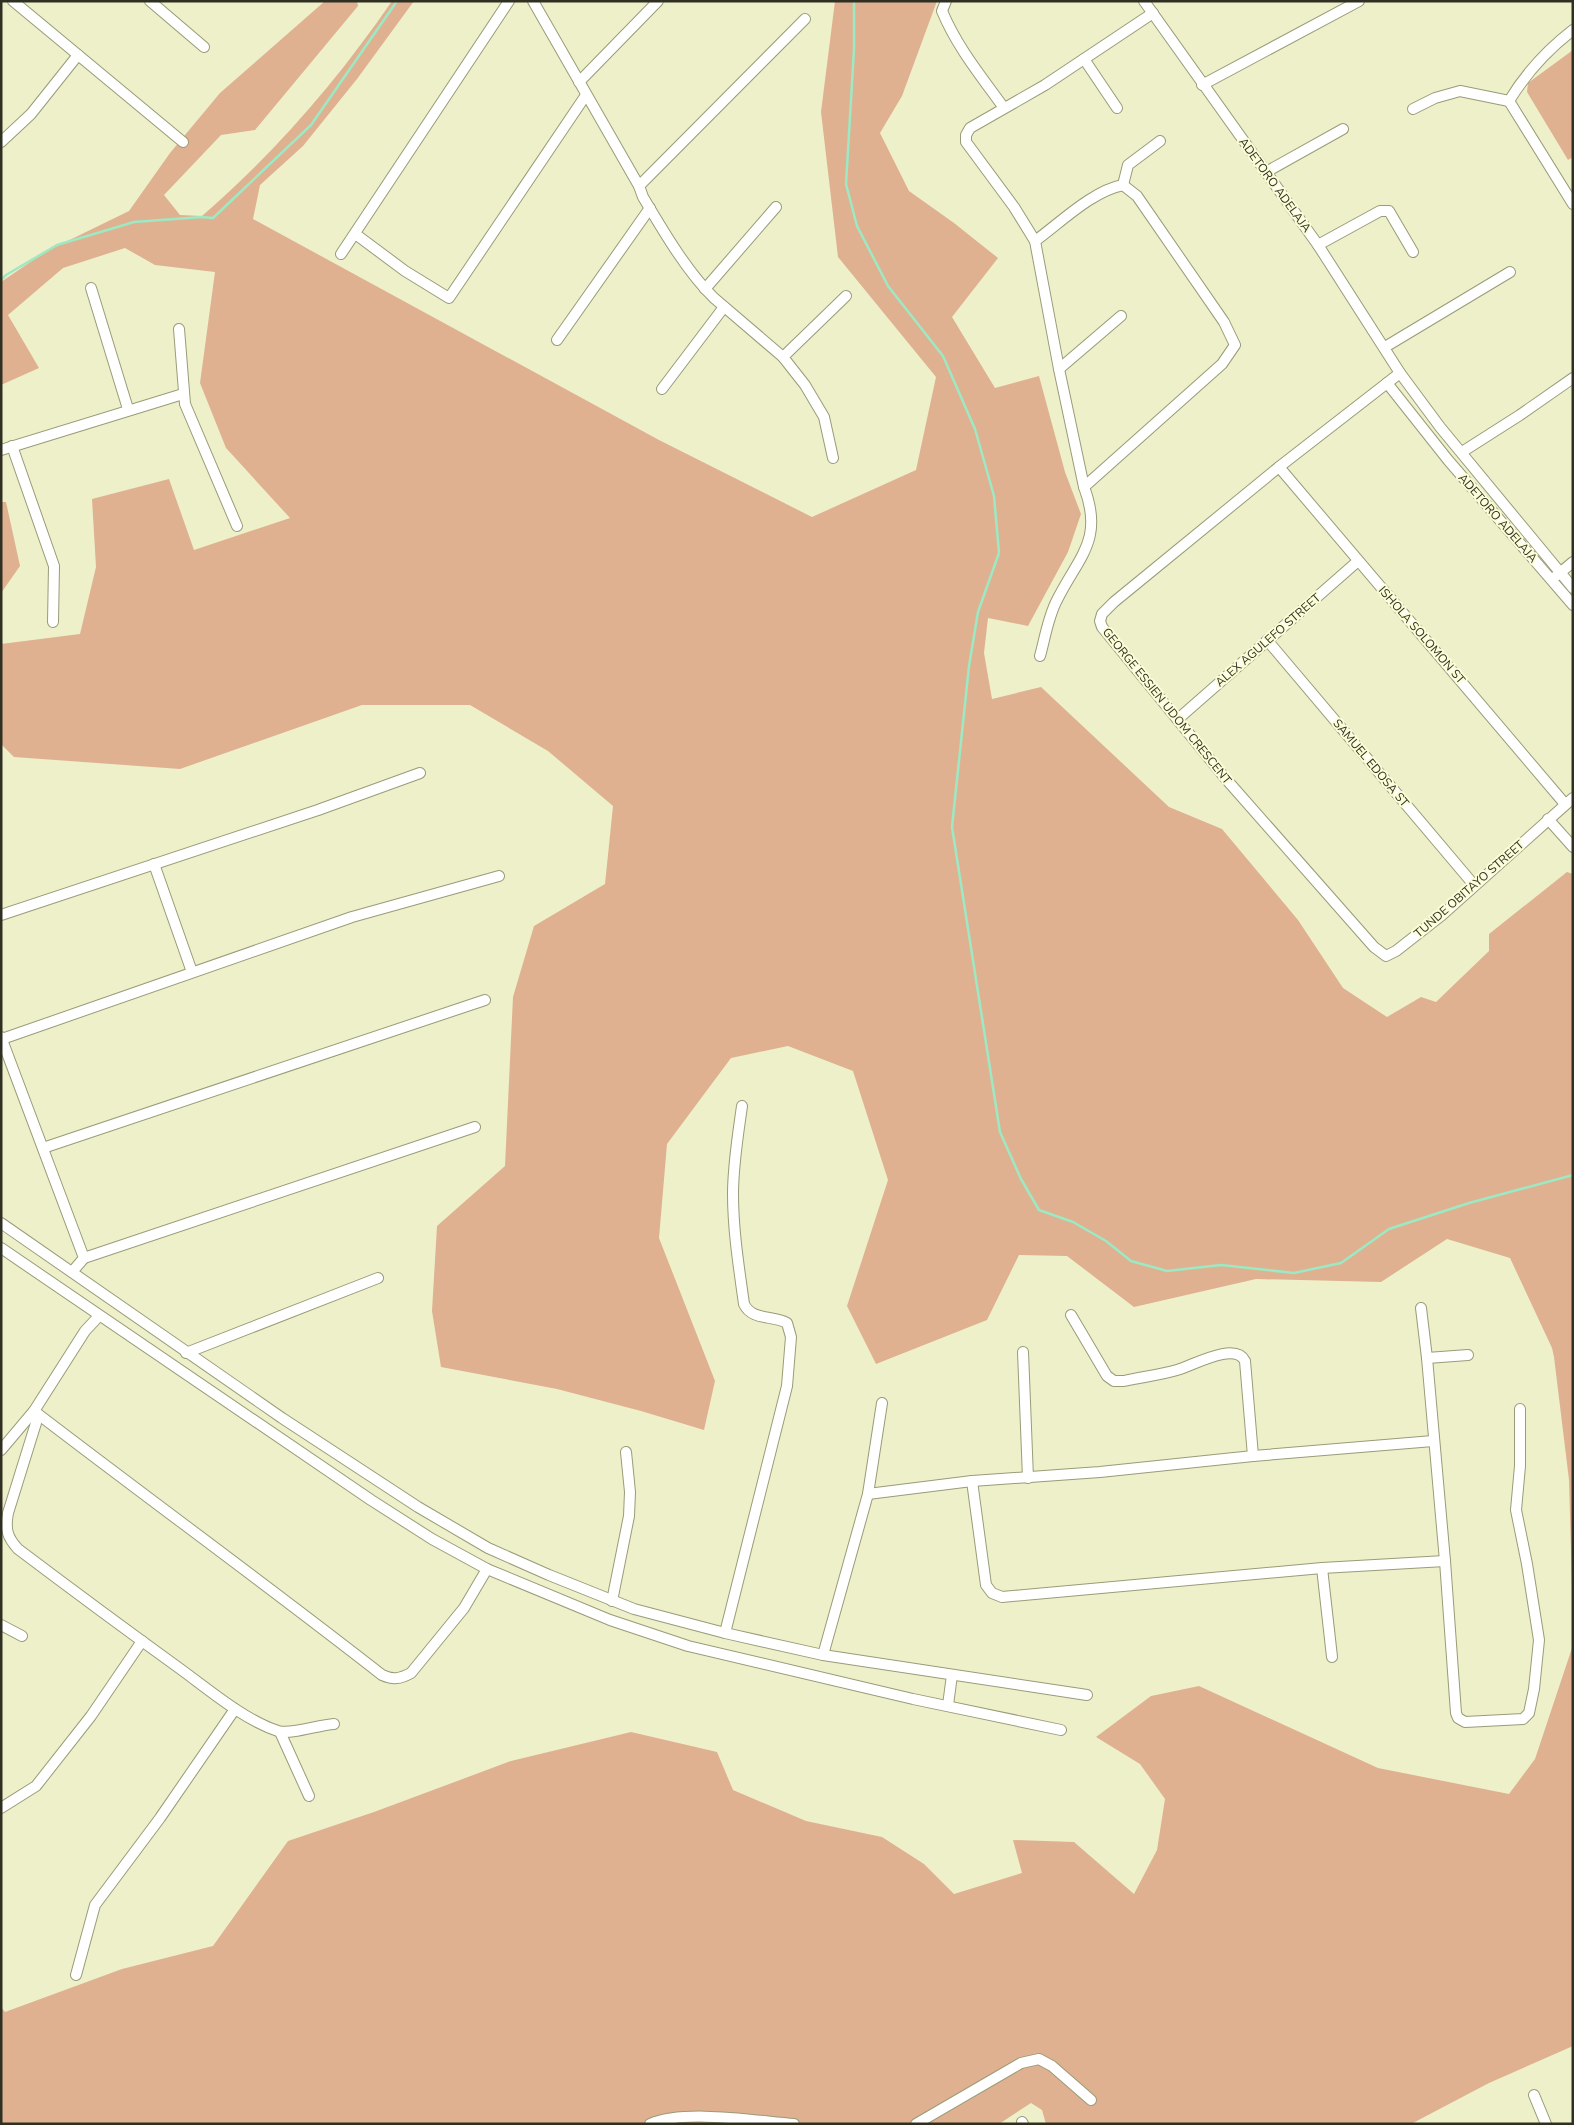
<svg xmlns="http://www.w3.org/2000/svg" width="1574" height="2125" font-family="'Nunito Sans',sans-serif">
<rect width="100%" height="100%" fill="#eef0ca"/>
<g fill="#dfb190">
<path d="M325,1H357L358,6L255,130L221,135L164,195L180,215L202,216C275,153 337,81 392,1H414L357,79L303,146L260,185L253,219L659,440L812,517L916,470L936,377L838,257L821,112L835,1H937L902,96L880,133L909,191L954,223L998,258L952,317L995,388L1039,376L1065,472L1081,514L1068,552L1028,626L988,618L984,653L992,699L1041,687L1169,807L1222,829L1298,920L1343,988L1387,1017L1421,997L1436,1002L1489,951V934L1567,872L1573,874V1621L1569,1480L1554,1357L1552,1348L1510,1258L1447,1239L1381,1282L1256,1279L1134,1307L1067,1256L1019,1255L987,1320L876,1364L847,1306L888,1180L853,1071L788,1046L731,1058L667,1144L659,1238L715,1381L704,1430L641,1411L557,1389L441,1367L432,1311L437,1226L505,1166L513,997L534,926L605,884L613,806L548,751L470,705H362L180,769L14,757L1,744V644L80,634L96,567L92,499L169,479L194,550L290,518L226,448L200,383L215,272L155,265L125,248L63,268L8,315L39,368L1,385V282L45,252L129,211L170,153L220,93Z"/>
<polygon points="1573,50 1573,157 1568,160 1527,92 1528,83"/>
<polygon points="1,502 6,502 20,566 1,593"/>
<polygon points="1573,1645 1573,2046 1489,2083 1411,2124 1046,2124 1042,2110 1031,2103 999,2124 1,2124 1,2007 5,2012 122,1969 213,1946 288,1841 374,1812 511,1761 631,1732 717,1752 733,1790 806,1821 882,1837 924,1864 954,1894 1022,1873 1013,1840 1074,1842 1134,1894 1157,1850 1165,1799 1140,1764 1096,1737 1151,1696 1199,1686 1378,1768 1509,1794 1535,1759"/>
</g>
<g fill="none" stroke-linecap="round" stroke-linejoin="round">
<g stroke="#9ce9c4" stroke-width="2.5">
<polyline points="854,1 854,49 846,184 857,226 888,286 943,356 975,429 994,496 999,553 978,612 969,666 952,827 1000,1132 1021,1179 1039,1210 1073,1222 1106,1241 1131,1261 1167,1271 1221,1265 1294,1273 1341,1263 1389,1229 1469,1203 1573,1175"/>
<polyline points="1,280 6,275 57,245 134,222 202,217 213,218 311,125 397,1"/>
</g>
<g stroke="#9a9b78" stroke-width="12">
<g id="minor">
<polyline points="13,1 183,142"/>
<polyline points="150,1 204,47"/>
<path d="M533,1L639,186L643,197C662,229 687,272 714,298L783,357L805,385L824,417L833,458"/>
<path d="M946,1L942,11C957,47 981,76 1004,108"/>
<polyline points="1144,1 1318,245 1400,373 1440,427 1573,588"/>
<path d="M1573,30C1547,50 1526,73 1509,101L1573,204"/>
<polyline points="1084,59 1117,108"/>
<polyline points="579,82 658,1"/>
<polyline points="1202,85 1359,1"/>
<polyline points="1413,109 1435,98 1460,91 1509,101"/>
<polyline points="1,142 31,114 78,55"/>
<polyline points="1266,172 1343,129"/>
<polyline points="1123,185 1128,165 1160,141"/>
<polyline points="639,186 805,19"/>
<polyline points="358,236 405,271 449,298 586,95"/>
<path d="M1035,241C1060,223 1092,191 1123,185L1137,196L1224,322L1235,345L1222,364L1084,487C1104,540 1079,556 1057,600C1048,617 1045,638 1040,656"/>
<polyline points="1318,245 1380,211 1389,211 1413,252"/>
<polyline points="341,254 509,1"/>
<polyline points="91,288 128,409"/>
<polyline points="705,289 776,207"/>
<polyline points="179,329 185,404 237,526"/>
<polyline points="557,340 650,208"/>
<polyline points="1385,347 1510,272"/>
<polyline points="783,357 846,296"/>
<polyline points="1059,369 1121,316"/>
<polyline points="1400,373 1279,467 1114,602 1102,614 1100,621 1102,627 1226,779 1374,947 1386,956 1396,951 1442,915 1573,798"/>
<polyline points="1387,383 1448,460 1573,605"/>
<polyline points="662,389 724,307"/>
<polyline points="12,446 54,566 53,622"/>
<polyline points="1,450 183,394"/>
<polyline points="1462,452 1520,415 1573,378"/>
<polyline points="1279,467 1565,804"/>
<polyline points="1084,487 1059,369 1035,241 1014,207 966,142 966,135 970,128 1045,85 1153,13"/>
<polyline points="1556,576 1573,562"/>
<polyline points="1267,640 1474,885"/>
<polyline points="1178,719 1358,561"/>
<polyline points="1548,819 1573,847"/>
<polyline points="154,864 192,972"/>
<polyline points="1,915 318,810 420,773"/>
<polyline points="1,1037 84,1258 72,1272"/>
<polyline points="2,1039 352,917 499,876"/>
<polyline points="43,1148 485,1000"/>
<polyline points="1,1223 282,1418 418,1507 488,1548 549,1575 634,1609 725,1633 823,1655 1087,1695"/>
<polyline points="1,1248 371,1500 432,1539 487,1569 610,1620 688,1646 913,1699 1061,1730"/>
<polyline points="84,1258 475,1127"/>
<polyline points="1421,1308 1427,1358 1445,1561 1456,1713 1458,1718 1465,1722 1523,1719 1529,1713 1534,1689 1539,1640 1527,1564 1516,1510 1520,1466 1520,1409"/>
<path d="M1071,1315L1107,1376L1114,1381H1124C1141,1377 1160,1375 1177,1370C1192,1366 1235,1341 1245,1361L1253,1456"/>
<path d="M99,1316L85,1331L34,1411L36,1423L8,1513C5,1529 7,1537 18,1549C71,1589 125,1629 179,1668C208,1689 244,1720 278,1731C291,1735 318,1725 334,1724"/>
<polyline points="1023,1352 1028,1478"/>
<polyline points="186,1353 378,1278"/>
<polyline points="1427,1358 1468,1355"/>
<path d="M1,1450L34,1411C150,1500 267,1585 382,1675C393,1680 400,1679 411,1673L464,1608L487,1569"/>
<polyline points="972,1481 986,1585 992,1593 1002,1597 1322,1568 1445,1561"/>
<polyline points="868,1494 972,1481 1100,1472 1253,1456 1433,1441"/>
<polyline points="1322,1568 1332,1657"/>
<polyline points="612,1601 629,1516 630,1492 626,1452"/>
<polyline points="1,1625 22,1636"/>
<path d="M725,1633L787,1386L791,1337L787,1323C773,1315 752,1321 744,1304C739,1268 733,1231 733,1194C733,1164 738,1135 742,1106"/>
<polyline points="823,1655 868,1494 882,1403"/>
<polyline points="948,1705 952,1675"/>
<polyline points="280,1732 309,1796"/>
<polyline points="1,1808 36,1786 91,1716 142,1641"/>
<polyline points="76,1975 95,1905 160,1818 235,1709"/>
<polyline points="1534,2095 1546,2124"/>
<polyline points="1022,2122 1023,2124"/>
<path d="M650,2124C685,2109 755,2121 794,2124"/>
<polyline points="916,2124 1021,2063 1039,2059 1052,2066 1091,2100"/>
</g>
</g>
<use href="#minor" stroke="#fff" stroke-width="10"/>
</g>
<g text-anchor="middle" stroke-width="4" stroke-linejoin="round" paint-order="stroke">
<g font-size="12" fill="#303022" stroke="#fbfdd7">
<text transform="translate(1275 185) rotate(54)" y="4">ADETORO ADELAJA</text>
<text transform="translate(1498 518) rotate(49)" y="4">ADETORO ADELAJA</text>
<text transform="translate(1422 635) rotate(49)" y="4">ISHOLA SOLOMON ST</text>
<text transform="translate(1268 640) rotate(-41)" y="4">ALEX AGULEFO STREET</text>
<text transform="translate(1167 706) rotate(51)" y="4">GEORGE ESSIEN UDOM CRESCENT</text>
<text transform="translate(1371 763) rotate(50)" y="4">SAMUEL EDOSA ST</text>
<text transform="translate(1469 889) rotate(-41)" y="4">TUNDE OBITAYO STREET</text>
</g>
</g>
<rect width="1574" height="2125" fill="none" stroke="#303022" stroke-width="5"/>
</svg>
